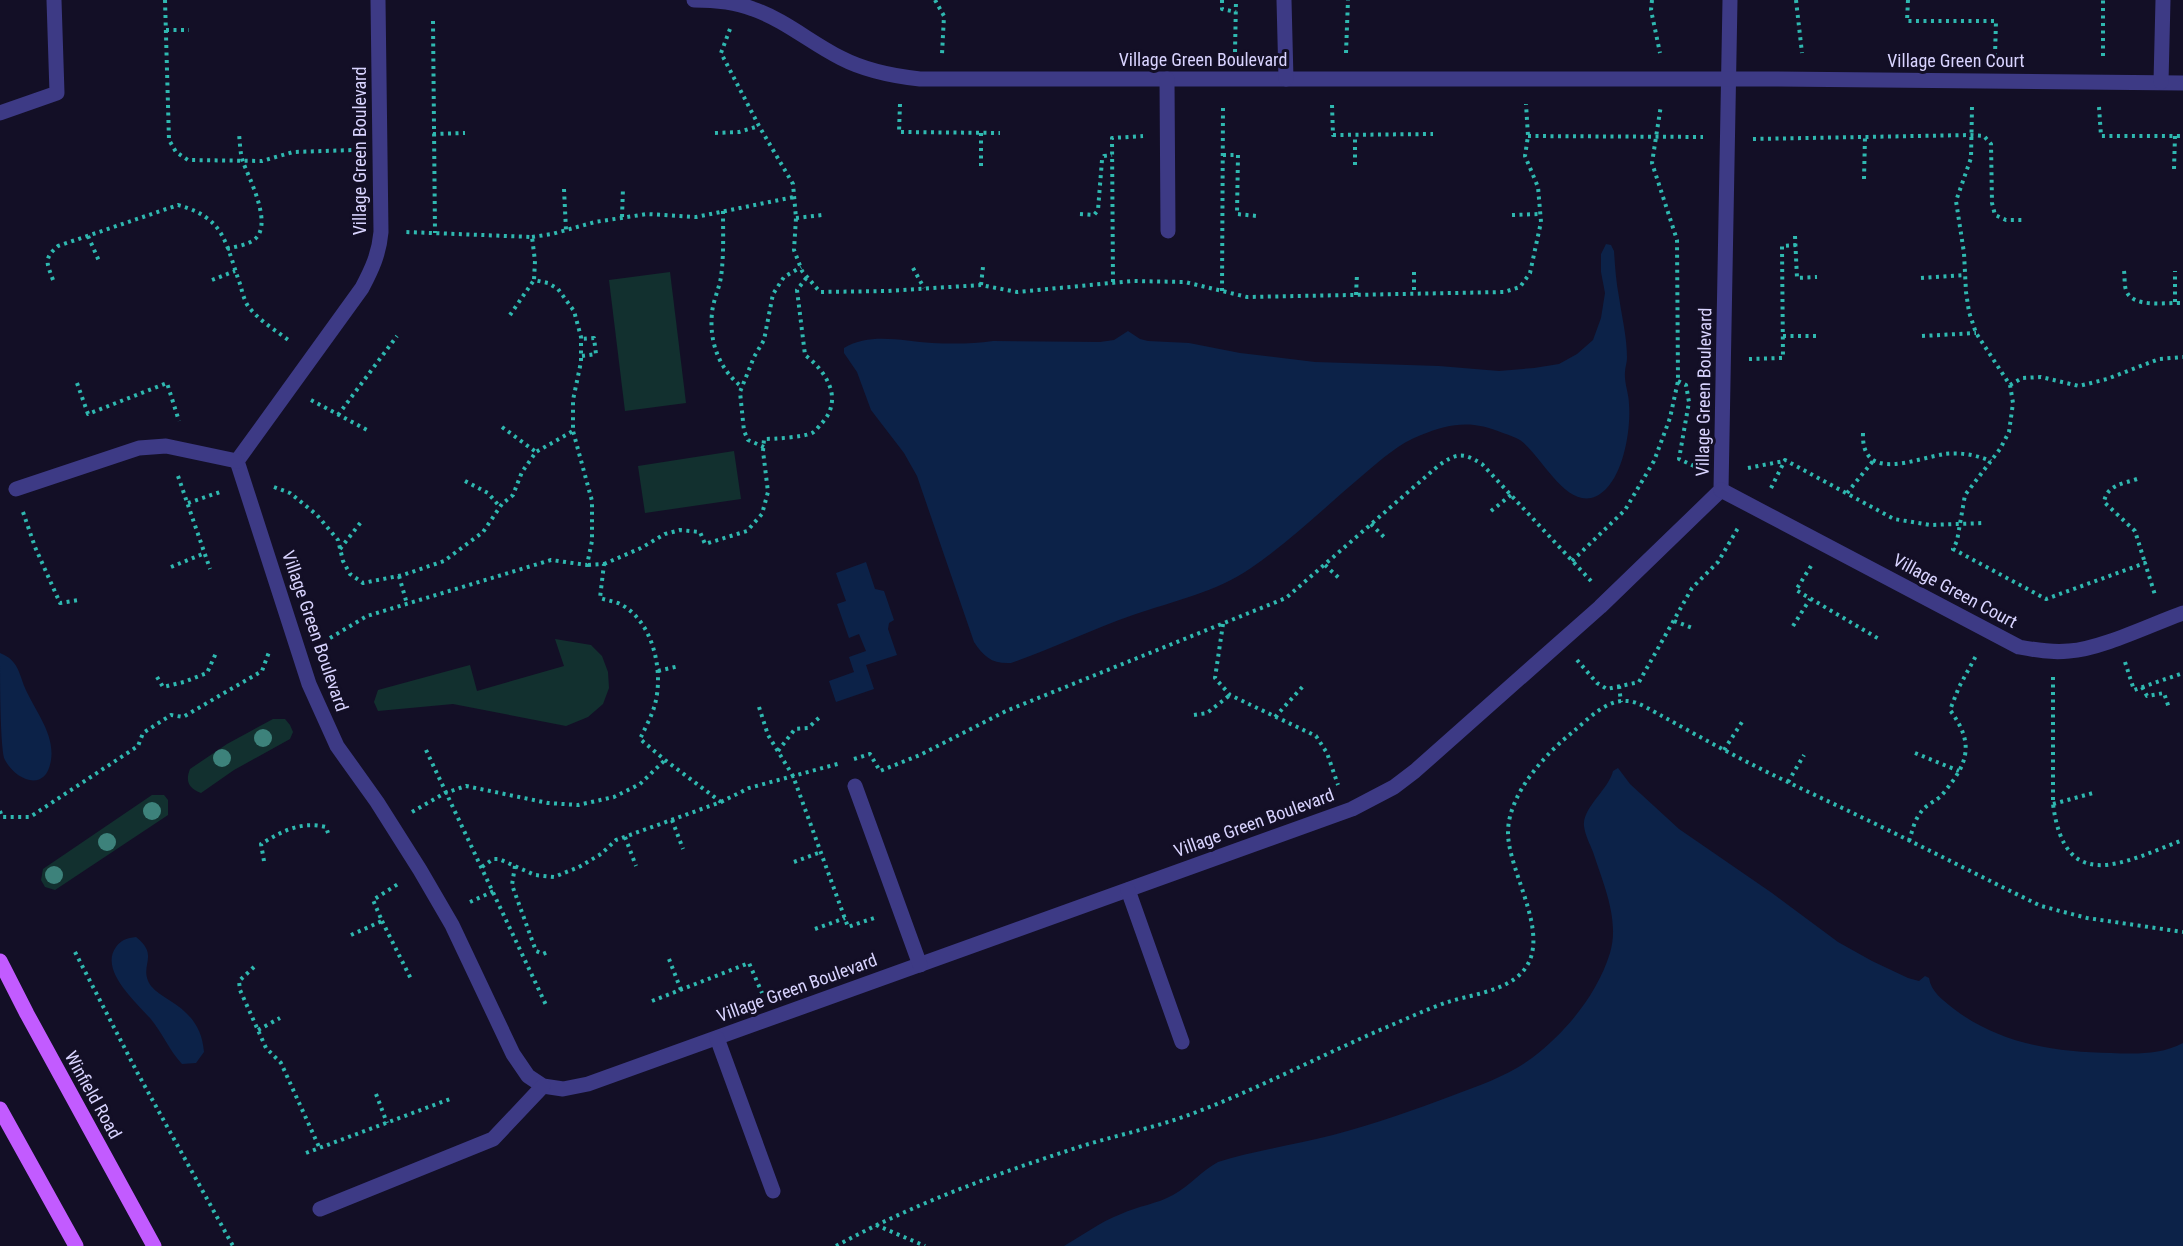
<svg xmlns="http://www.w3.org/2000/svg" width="2183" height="1246" font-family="'Roboto Condensed',sans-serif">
<rect width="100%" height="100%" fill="#130f26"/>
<g fill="#12302f">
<polygon points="670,272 686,403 625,411 609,280"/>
<polygon points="734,451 741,499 645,513 638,466"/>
<polygon points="555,639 591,645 602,656 608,672 609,688 603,704 588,717 566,726 453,704 378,711 374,702 378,690 470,665 477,691 564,666"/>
<path d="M273,719H285L290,725L293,732L290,739L234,770L201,793C189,788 185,782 190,769L227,744Z"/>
<polygon points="152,795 164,795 168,800 168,815 55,890 45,887 41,880 43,869"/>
</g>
<g fill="#0c2248">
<path d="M1606,244L1611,245L1614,251C1615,266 1616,282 1619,297C1622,318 1627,337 1627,358C1627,363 1625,367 1625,372C1624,383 1629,394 1629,404C1631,429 1624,471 1606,489C1572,523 1543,456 1520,440C1515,437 1509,435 1503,433C1472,420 1451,423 1421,435C1399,443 1381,460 1363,475C1326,506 1292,540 1251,568C1217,592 1173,601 1133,615C1092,629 1052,649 1011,663C992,664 984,657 974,642L917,476L904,453L871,410L857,372L844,353V348C870,332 903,341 932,343C952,344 973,344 993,341L1100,342L1114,340L1128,331L1140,339L1148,341L1189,343L1240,353L1315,362L1439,366L1499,371L1534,368L1559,364L1577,354L1593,340L1601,318L1605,293L1601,272V254Z"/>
<polygon points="866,562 875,589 884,591 894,620 889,623 888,629 897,655 866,665 874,689 836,702 829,681 854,672 849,657 866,651 859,634 849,638 837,604 846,601 836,573"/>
<path d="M0,653C18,660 19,673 25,688C35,711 55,734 51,760C46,794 14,780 4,758C0,739 0,677 0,653Z"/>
<path d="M1618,768L1630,784L1679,829L1772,893L1838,942L1872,961L1908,978L1919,981L1925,976L1929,978C1931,992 1943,1000 1954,1009C2000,1044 2055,1052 2111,1053C2135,1054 2160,1055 2183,1043V1246H1064C1083,1235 1100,1222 1121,1214C1138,1206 1157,1204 1173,1195C1190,1186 1201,1171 1218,1162C1256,1150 1295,1145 1333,1135C1374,1124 1415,1110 1454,1095C1481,1085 1509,1075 1532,1058C1566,1032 1597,995 1610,953C1620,920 1603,883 1593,852C1590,844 1585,835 1584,826C1582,808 1609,789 1613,771Z"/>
<path d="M136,937C161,957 137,965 151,986C156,992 163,996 169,1000C190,1013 202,1027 204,1052L196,1063L182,1064C169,1050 162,1032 150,1018C136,1002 99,970 116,947C121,940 127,938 136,937Z"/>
</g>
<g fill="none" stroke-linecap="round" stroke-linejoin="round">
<g stroke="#2fb8b0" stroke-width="4" stroke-dasharray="3 4.5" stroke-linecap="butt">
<polyline points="165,0 169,140 176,152 188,160 262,161 293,152 353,150"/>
<polyline points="935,0 944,16 942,54"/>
<polyline points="1222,0 1222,9 1236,12"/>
<polyline points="1652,0 1651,10 1660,53"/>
<polyline points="1796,0 1802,53"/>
<polyline points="1908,0 1907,21 1996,21 1995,55"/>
<polyline points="433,21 435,233"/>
<polyline points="730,29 721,53 759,126 793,184 796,218 794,250 802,271 820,292 887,291 981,285 1017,292 1132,281 1185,282 1247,297 1504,292 1520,287 1530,273 1541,222 1538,187 1525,156 1528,136 1526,104"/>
<polyline points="166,30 189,30"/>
<polyline points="1235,52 1236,0"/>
<polyline points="1346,53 1348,0"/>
<polyline points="2103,56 2103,0"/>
<polyline points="900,104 899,132 1000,133"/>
<polyline points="1332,105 1333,135 1433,134"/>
<polyline points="1972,107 1971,158 1956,201 1964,253 1966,292 1969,312 1976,333 2010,385 2013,403 2009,432 2000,449 1965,495 1957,541 1953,549 2046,599 2145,563 2155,595"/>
<polyline points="2099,107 2101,136 2183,136"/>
<polyline points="715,133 739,132 759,126"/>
<polyline points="433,134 465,133"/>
<polyline points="1528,136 1703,137"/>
<polyline points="1753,139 1971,135 1984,136 1991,144 1992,203 1995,215 2006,220 2024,220"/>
<polyline points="1223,155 1238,155 1237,214 1257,216"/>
<polyline points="1355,165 1355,135"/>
<polyline points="981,166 981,133"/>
<polyline points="2174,169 2175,136"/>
<polyline points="1864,179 1865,137"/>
<polyline points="564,189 566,230"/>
<path d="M723,211C723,233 724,255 721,277C719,289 713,301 712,313C709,342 719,369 742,387"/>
<polyline points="1080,214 1094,215 1098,210 1102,160 1104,156 1112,155"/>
<polyline points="1512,215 1540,214"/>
<polyline points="622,217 623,188"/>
<polyline points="796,218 822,215"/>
<polyline points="88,236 99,261"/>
<polyline points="1795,236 1797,278 1817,277"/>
<polyline points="532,237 552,234 595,222 647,214 696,217 794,197"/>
<path d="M227,249C237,246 250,245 257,237C271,220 249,178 243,162C240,153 240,143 239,134"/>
<polyline points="913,268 924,288"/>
<path d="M2124,271C2125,277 2124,284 2126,290C2132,309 2167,302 2183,303"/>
<polyline points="1414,272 1414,294"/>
<polyline points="1921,278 1965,275"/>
<path d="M53,280C47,263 43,259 58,246L178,205C225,218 225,242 240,284C242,291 244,300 248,306C259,321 277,331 291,342"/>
<polyline points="212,280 235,271"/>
<polyline points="1113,282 1112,138 1143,136"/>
<polyline points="981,285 983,267"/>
<polyline points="1222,291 1223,106"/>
<polyline points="1356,295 1357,274"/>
<polyline points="2175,302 2175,271"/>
<polyline points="510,315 534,280"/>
<polyline points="1783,336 1816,336"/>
<polyline points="1922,336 1976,333"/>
<polyline points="582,356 596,354 594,338 582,339"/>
<polyline points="1749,359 1783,358 1782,246 1796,245"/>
<polyline points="1678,381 1686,385 1689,402 1679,459 1694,466"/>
<polyline points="77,383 88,414 167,383 179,421"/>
<polyline points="2010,385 2022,378 2041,377 2079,386 2107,379 2159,359 2183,357"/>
<polyline points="311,400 369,431"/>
<polyline points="338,415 397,336"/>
<polyline points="502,427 536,452"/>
<path d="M1863,433C1861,484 1916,458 1945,454C1961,452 1976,455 1991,461"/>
<polyline points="764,447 748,440 744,431 740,392 754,357 764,340 773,294 784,277 801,267"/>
<polyline points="1748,468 1784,461"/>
<polyline points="178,476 210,569"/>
<path d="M2137,479C2122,484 2107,485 2104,502L2135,531L2145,563"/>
<polyline points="465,481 488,493 500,507"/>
<polyline points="274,487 290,493 317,515 338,540 343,561 350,574 363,583 403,575 444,561 483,532 502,504 513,495 522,472 536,452 573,431 573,400 581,362 581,337 574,311 558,289 548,283 534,280 535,261 532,237 406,232"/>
<polyline points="1771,488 1785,460 1894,519 1930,525 1984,523"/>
<polyline points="1847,493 1873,461"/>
<polyline points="188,503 220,492"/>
<polyline points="1491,511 1511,495"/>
<polyline points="23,512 35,547 60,603 79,600"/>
<polyline points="1371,524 1385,538"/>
<polyline points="340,549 361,522"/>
<polyline points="1572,561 1625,510 1654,461 1670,418 1678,381 1677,240 1652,163 1661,105"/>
<path d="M604,564L641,548L665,534L680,530L700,532L705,544L747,531L762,514L768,492L763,451L764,439C774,439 804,437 812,433C815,432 819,426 822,423C844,399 826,371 805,355L797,290L807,277"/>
<polyline points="1325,565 1340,579"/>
<polyline points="1811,566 1796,590 1879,639"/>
<polyline points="171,567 205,553"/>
<polyline points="399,576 407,604"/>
<polyline points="1674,621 1695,629"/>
<polyline points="1223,624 1215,678 1230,695 1316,736 1327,753 1338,785"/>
<polyline points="1793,626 1810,599"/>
<polyline points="330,638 367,616 551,560 587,565 592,541 592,501 573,431"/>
<polyline points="1577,660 1597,683 1607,689 1639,682 1692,588 1718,562 1738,528"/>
<polyline points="2125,662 2134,690 2183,673"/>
<polyline points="658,671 679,666"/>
<polyline points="157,677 163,687 184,682 207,673 216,653"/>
<path d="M2053,677V804C2065,897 2124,862 2183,840"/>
<polyline points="1619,686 1621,702"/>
<polyline points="2142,687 2147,696 2164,693 2169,708"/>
<polyline points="759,707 768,735 793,776 848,927 874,918"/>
<polyline points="1194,715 1207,713 1230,695"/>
<polyline points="1275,717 1305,684"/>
<polyline points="426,750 546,1005"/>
<polyline points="1724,750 1742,722"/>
<polyline points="778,751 795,729 808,728 821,716"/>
<polyline points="1915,753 1959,771"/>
<path d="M854,759L870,754L880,771L920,755L1006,711L1286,598L1438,466C1456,453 1463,452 1482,464L1591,581"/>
<polyline points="1788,782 1804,755"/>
<polyline points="721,802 749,788 841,763"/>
<polyline points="2053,804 2093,793"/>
<polyline points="0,811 2,817 30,817 138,746 143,733 171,715 183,717 262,671 269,652"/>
<polyline points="412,812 445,793 466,786 548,803 578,805 614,797 640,784 665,760"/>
<polyline points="672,820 683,849"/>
<polyline points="625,837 636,866"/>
<path d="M1909,841C1912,832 1914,822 1919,815C1926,804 1931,804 1940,797C1944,793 1948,787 1952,782C1972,755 1969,736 1950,710L1959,687L1977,654"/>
<path d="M264,861L261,844C282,831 301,821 326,827L328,833"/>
<polyline points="794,862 821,852"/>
<polyline points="515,866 512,885 536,951 543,954 550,951"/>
<path d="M482,867L493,859H499L535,875L554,877L579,867L601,854L616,840L721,802L665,760L640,739C645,728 652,716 655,704C664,671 653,619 618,603C612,601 606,600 600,598L604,564L587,565"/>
<polyline points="470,902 494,891"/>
<polyline points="382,921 411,979"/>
<polyline points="815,929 845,918"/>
<polyline points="351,935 382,921 373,900 398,884"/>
<polyline points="75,952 137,1072 233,1246"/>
<polyline points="669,959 681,990"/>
<polyline points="254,967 239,981 240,990 266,1048 281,1063 320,1149"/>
<polyline points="652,1001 749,963 762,993"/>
<polyline points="258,1030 280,1018"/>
<polyline points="376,1094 387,1123"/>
<polyline points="306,1153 450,1099"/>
<polyline points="876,1225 925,1246"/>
<path d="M836,1246C913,1204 996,1174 1079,1147C1113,1136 1149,1129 1183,1117C1253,1092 1319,1056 1387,1027C1406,1019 1425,1010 1445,1003C1468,995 1497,993 1517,977C1559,943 1507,874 1508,831C1509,793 1546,753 1574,731C1588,719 1607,699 1627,701C1638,701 1652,711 1662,716C1684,728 1707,741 1730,753C1773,776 1818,796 1861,817C1922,846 1981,877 2041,906L2087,918L2183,932"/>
</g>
<g stroke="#3d3a85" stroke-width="15">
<path d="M378,0L381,232C379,254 372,269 362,288L237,461L309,684L337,746L377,802L420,870L452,925L513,1054L528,1076L543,1086L563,1089L588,1084L1352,809L1394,787L1415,771L1600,607L1721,490L1730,0"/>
<path d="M694,0C713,0 735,2 753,9C785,20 811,43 841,58C866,71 892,76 920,79H1775L2183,83"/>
<polyline points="1284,0 1286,79"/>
<polyline points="1167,79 1168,231"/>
<polyline points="2161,82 2163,0"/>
<polyline points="0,113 57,93 54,0"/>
<polyline points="16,489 139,448 166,446 237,461"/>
<path d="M1721,490L2019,647C2035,650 2052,653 2069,651C2101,649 2152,624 2183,613"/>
<polyline points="855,786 920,965"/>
<polyline points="1128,890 1182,1042"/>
<polyline points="717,1038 773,1191"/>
<polyline points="320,1209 493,1139 543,1086"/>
</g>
<g stroke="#c25bff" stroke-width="15">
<polyline points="0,961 27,1014 154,1246"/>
<polyline points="0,1109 76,1246"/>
</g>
</g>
<g fill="#3d827b">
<circle cx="263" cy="738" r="9"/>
<circle cx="222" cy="758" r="9"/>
<circle cx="152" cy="811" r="9"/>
<circle cx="107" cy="842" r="9"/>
<circle cx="54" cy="875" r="9"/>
</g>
<g text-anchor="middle" stroke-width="6" stroke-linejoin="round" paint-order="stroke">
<g font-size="18" fill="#d9d4ff" stroke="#130f26">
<text x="1203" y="66">Village Green Boulevard</text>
<text x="1956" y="67">Village Green Court</text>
<text transform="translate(360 151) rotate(-90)" y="6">Village Green Boulevard</text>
<text transform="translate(1704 392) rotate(-89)" y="6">Village Green Boulevard</text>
<text transform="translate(1955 591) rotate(28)" y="6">Village Green Court</text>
<text transform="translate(315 631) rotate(71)" y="6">Village Green Boulevard</text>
<text transform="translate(1254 823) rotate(-20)" y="6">Village Green Boulevard</text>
<text transform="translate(797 988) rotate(-20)" y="6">Village Green Boulevard</text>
<text transform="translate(93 1095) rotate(61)" y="6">Winfield Road</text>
</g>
</g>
</svg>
